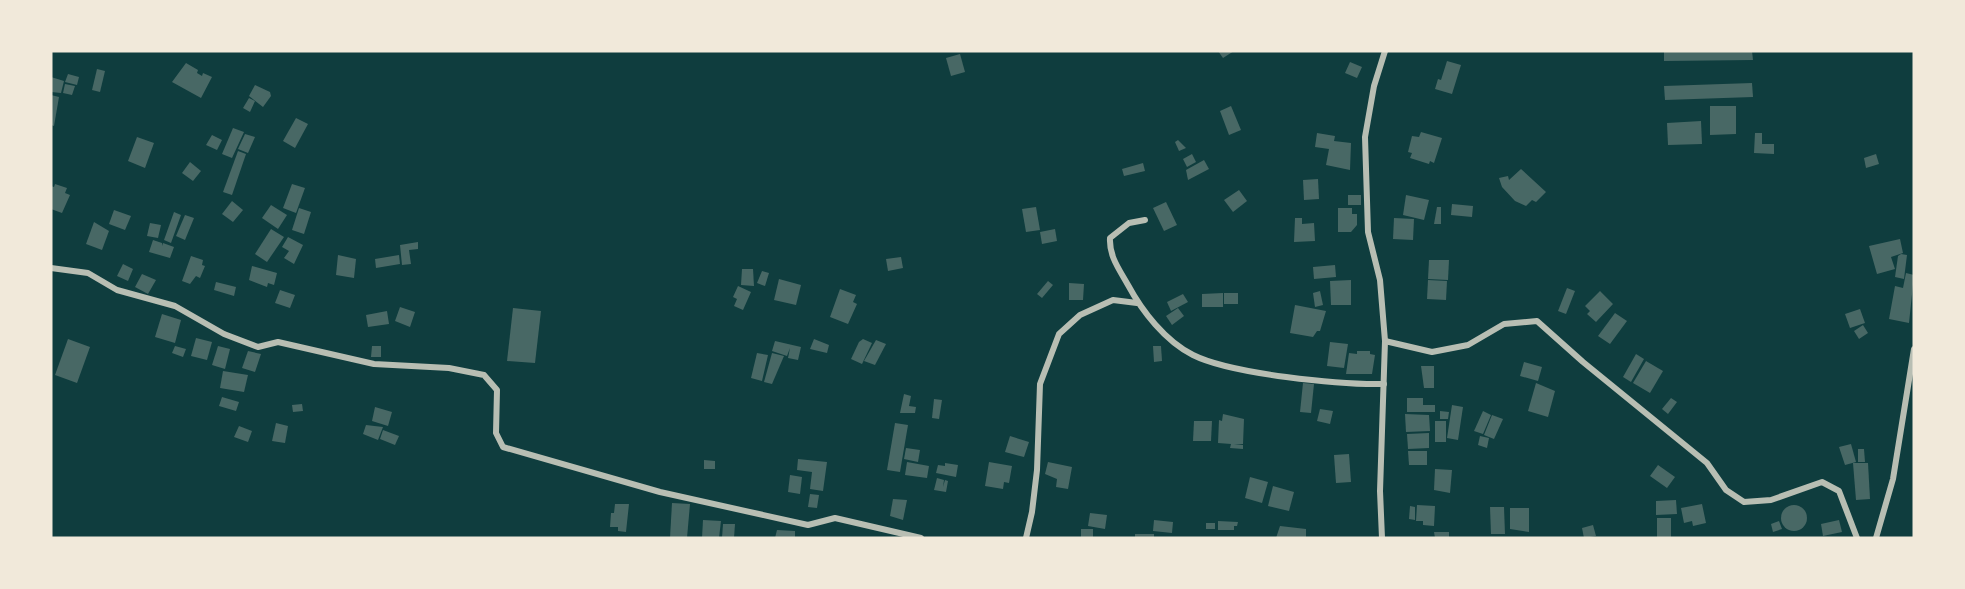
<svg xmlns="http://www.w3.org/2000/svg" width="1965" height="589" font-family="'Fira Sans Condensed',sans-serif">
<rect width="100%" height="100%" fill="#0f3d3e"/>
<g fill="#486865">
<polygon points="1218,51 1234,51 1223,58"/>
<polygon points="1664,51 1752,51 1753,60 1664,61"/>
<polygon points="960,54 965,72 951,76 946,58"/>
<polygon points="1447,61 1461,65 1452,94 1435,89 1438,79 1441,80"/>
<polygon points="1350,62 1362,67 1357,78 1345,73"/>
<polygon points="186,63 198,70 197,73 202,76 203,73 212,77 201,98 172,82"/>
<polygon points="97,69 105,71 100,92 92,90"/>
<polygon points="68,74 79,77 77,85 65,82"/>
<polygon points="51,77 64,81 61,93 51,92"/>
<polygon points="1752,83 1753,97 1665,100 1664,86"/>
<polygon points="65,84 75,86 72,95 63,93"/>
<polygon points="255,85 270,92 271,96 263,107 249,96"/>
<polygon points="51,95 59,97 54,126 51,125"/>
<polygon points="249,98 255,101 250,112 243,108"/>
<polygon points="1231,106 1241,130 1229,135 1220,111"/>
<polygon points="1710,106 1736,106 1736,134 1710,135"/>
<polygon points="296,118 308,124 295,148 283,141"/>
<polygon points="1701,121 1702,144 1668,145 1667,123"/>
<polygon points="233,128 244,132 232,158 222,154"/>
<polygon points="1421,132 1442,138 1434,163 1430,161 1429,164 1410,158 1412,153 1408,152 1412,136 1419,137"/>
<polygon points="1317,133 1335,136 1334,141 1351,143 1350,170 1326,165 1329,149 1315,147"/>
<polygon points="1755,133 1762,133 1762,144 1774,144 1774,154 1754,153"/>
<polygon points="245,134 255,137 248,153 238,149"/>
<polygon points="212,135 222,140 217,150 206,145"/>
<polygon points="137,137 154,143 145,168 128,161"/>
<polygon points="1178,140 1186,148 1179,151 1175,142"/>
<polygon points="238,151 246,154 232,195 223,192"/>
<polygon points="1192,154 1196,162 1187,167 1183,159"/>
<polygon points="1876,154 1879,164 1866,168 1864,158"/>
<polygon points="1204,160 1209,169 1188,180 1186,170"/>
<polygon points="190,162 201,171 193,181 182,173"/>
<polygon points="1143,163 1145,171 1124,176 1122,169"/>
<polygon points="1521,169 1546,192 1536,202 1532,200 1526,206 1515,201 1502,187 1499,178 1508,176 1509,180"/>
<polygon points="1318,179 1319,199 1304,200 1303,180"/>
<polygon points="55,184 67,188 65,193 70,195 62,213 51,209 51,186 54,187"/>
<polygon points="292,184 305,188 296,213 283,208"/>
<polygon points="1239,190 1247,201 1233,212 1224,200"/>
<rect x="1348" y="195" width="13" height="10"/>
<polygon points="1406,195 1429,200 1424,220 1403,215"/>
<polygon points="232,201 243,210 233,222 222,214"/>
<polygon points="1166,202 1177,225 1164,231 1153,208"/>
<polygon points="1452,204 1473,206 1472,217 1451,215"/>
<polygon points="271,205 287,215 278,229 262,218"/>
<polygon points="1036,207 1040,230 1026,232 1022,209"/>
<polygon points="1437,207 1441,207 1441,224 1434,224"/>
<polygon points="299,208 311,212 304,234 292,230"/>
<polygon points="1338,208 1352,208 1352,214 1357,214 1357,225 1351,232 1338,232"/>
<polygon points="114,210 131,216 125,230 109,224"/>
<polygon points="174,212 181,215 171,243 164,240"/>
<polygon points="185,215 194,218 185,240 176,236"/>
<polygon points="1295,218 1302,218 1302,224 1314,223 1315,241 1294,242"/>
<polygon points="1394,218 1414,219 1413,240 1393,239"/>
<polygon points="94,222 109,231 102,250 86,244"/>
<polygon points="150,223 161,225 158,238 147,236"/>
<polygon points="271,229 284,237 267,262 255,254"/>
<polygon points="1055,229 1057,241 1042,244 1040,232"/>
<polygon points="288,237 303,245 294,264 284,258 289,251 282,247"/>
<polygon points="1900,239 1903,253 1891,257 1895,269 1877,274 1869,246"/>
<polygon points="153,240 162,243 162,246 163,243 174,247 170,258 149,252"/>
<polygon points="418,242 418,249 409,250 411,264 402,265 400,245"/>
<polygon points="1901,254 1907,255 1904,279 1895,277 1898,256"/>
<polygon points="338,255 356,259 354,278 336,275"/>
<polygon points="399,255 400,264 376,268 375,259"/>
<polygon points="191,256 203,260 202,265 205,266 200,278 196,276 190,284 182,281"/>
<polygon points="901,257 903,268 888,271 886,259"/>
<polygon points="1429,260 1449,260 1448,280 1428,279"/>
<polygon points="123,264 133,269 128,281 117,276"/>
<polygon points="1335,265 1336,277 1314,279 1313,267"/>
<polygon points="252,266 277,273 274,285 268,283 267,287 249,280"/>
<polygon points="742,269 753,269 754,286 741,285"/>
<polygon points="762,271 769,273 765,286 757,283"/>
<polygon points="1906,273 1914,275 1909,323 1889,319 1895,286 1903,288"/>
<polygon points="142,274 156,280 148,294 135,287"/>
<polygon points="779,279 801,285 796,305 774,300"/>
<polygon points="1351,280 1351,305 1331,305 1330,281"/>
<polygon points="1428,280 1447,281 1446,300 1427,299"/>
<polygon points="1048,281 1053,285 1042,298 1037,294"/>
<polygon points="216,282 236,287 234,296 214,290"/>
<polygon points="1069,283 1084,284 1083,300 1069,300"/>
<polygon points="738,286 751,292 743,310 734,306 737,299 733,297"/>
<polygon points="1567,288 1575,291 1566,314 1558,311"/>
<polygon points="840,289 856,295 853,302 857,304 848,324 830,317"/>
<polygon points="280,290 295,295 290,308 275,303"/>
<polygon points="1320,291 1323,305 1315,307 1313,293"/>
<polygon points="1600,291 1613,304 1596,322 1587,314 1590,311 1585,306"/>
<polygon points="1223,293 1223,307 1202,307 1202,294"/>
<rect x="1224" y="293" width="14" height="11"/>
<polygon points="1183,294 1188,302 1171,311 1167,302"/>
<polygon points="1295,305 1326,311 1320,331 1317,331 1313,337 1290,333"/>
<polygon points="400,307 415,312 410,327 395,321"/>
<polygon points="513,308 541,311 535,363 507,361"/>
<polygon points="1178,308 1184,316 1172,325 1166,316"/>
<polygon points="1860,309 1865,323 1850,328 1845,314"/>
<polygon points="387,311 389,324 368,327 366,315"/>
<polygon points="1615,313 1627,321 1610,344 1598,336"/>
<polygon points="162,314 181,320 175,343 155,337"/>
<polygon points="1863,325 1868,333 1859,339 1854,331"/>
<polygon points="196,338 212,342 207,360 191,356"/>
<polygon points="68,339 90,347 77,383 55,375"/>
<polygon points="814,339 829,345 827,353 810,349"/>
<polygon points="863,339 872,343 862,364 851,359 859,342"/>
<polygon points="876,340 886,344 875,365 864,361"/>
<polygon points="775,341 801,347 798,360 788,358 790,348 787,356 772,351"/>
<polygon points="1330,342 1348,344 1344,368 1327,366"/>
<polygon points="175,346 186,349 183,357 172,353"/>
<polygon points="218,346 230,349 225,369 212,365"/>
<polygon points="372,346 381,346 381,357 371,357"/>
<polygon points="1153,346 1161,346 1162,361 1154,362"/>
<polygon points="248,351 261,354 255,372 242,368"/>
<polygon points="1357,351 1370,351 1370,354 1375,355 1372,374 1346,374 1349,353 1357,354"/>
<polygon points="757,353 768,355 762,381 751,378"/>
<polygon points="772,353 784,356 772,384 764,382"/>
<polygon points="1636,354 1644,359 1631,382 1623,377"/>
<polygon points="1646,361 1663,371 1650,393 1633,383"/>
<polygon points="1524,362 1542,367 1538,381 1520,376"/>
<polygon points="1421,366 1434,366 1434,388 1424,388"/>
<polygon points="223,371 248,375 244,392 220,388"/>
<polygon points="1303,383 1314,384 1311,413 1300,412"/>
<polygon points="1536,383 1555,391 1548,417 1528,411"/>
<polygon points="904,394 911,396 909,406 916,407 915,413 900,413"/>
<polygon points="222,397 239,402 236,411 219,406"/>
<polygon points="1407,398 1423,398 1423,405 1435,405 1435,412 1407,412"/>
<polygon points="1671,398 1677,402 1668,414 1662,409"/>
<polygon points="934,399 942,400 939,419 932,418"/>
<polygon points="302,404 303,411 293,412 292,405"/>
<polygon points="1452,405 1463,407 1458,440 1447,438"/>
<polygon points="375,407 392,412 388,426 372,421"/>
<polygon points="1320,409 1333,411 1330,424 1317,421"/>
<polygon points="1440,411 1449,412 1448,419 1440,419"/>
<polygon points="1483,411 1491,415 1483,434 1474,431"/>
<polygon points="1223,414 1244,419 1243,444 1234,444 1243,445 1243,449 1230,448 1231,444 1218,443 1219,420 1222,421"/>
<polygon points="1405,414 1429,415 1430,431 1406,432"/>
<polygon points="1492,415 1503,419 1494,439 1484,435"/>
<polygon points="1194,421 1212,421 1211,441 1193,441"/>
<rect x="1435" y="421" width="11" height="21"/>
<polygon points="276,423 288,426 285,443 272,441"/>
<polygon points="895,423 908,425 900,472 887,470"/>
<polygon points="366,425 383,427 378,440 363,434"/>
<polygon points="239,426 252,431 248,442 234,437"/>
<polygon points="383,430 399,436 395,445 380,439"/>
<polygon points="1429,433 1429,448 1408,449 1407,434"/>
<polygon points="1010,436 1029,442 1024,457 1005,452"/>
<polygon points="1480,436 1489,438 1487,448 1478,445"/>
<polygon points="1851,444 1856,462 1845,465 1839,447"/>
<polygon points="906,448 920,450 918,462 904,459"/>
<polygon points="1858,449 1864,449 1865,462 1858,462"/>
<polygon points="1408,451 1427,451 1427,465 1409,465"/>
<polygon points="1349,454 1351,482 1336,483 1334,455"/>
<polygon points="798,459 827,462 823,491 810,489 812,472 797,470"/>
<polygon points="704,460 715,461 715,469 704,469"/>
<polygon points="907,462 929,466 927,478 905,475"/>
<polygon points="989,462 1012,466 1009,483 1004,482 1003,489 985,486"/>
<polygon points="1048,462 1072,467 1068,489 1056,487 1057,479 1045,474"/>
<polygon points="945,463 958,465 956,477 936,473 938,465 945,466"/>
<polygon points="1853,463 1868,463 1870,499 1856,500"/>
<polygon points="1658,465 1675,477 1667,488 1650,476"/>
<polygon points="1435,469 1452,470 1450,493 1434,490"/>
<polygon points="790,475 802,477 800,494 788,492"/>
<polygon points="1250,477 1268,482 1262,503 1245,498"/>
<polygon points="937,478 944,480 943,487 945,480 948,481 946,492 934,490"/>
<polygon points="1273,486 1294,492 1289,511 1268,506"/>
<polygon points="810,494 819,495 817,508 808,507"/>
<polygon points="893,499 907,500 903,520 890,516"/>
<polygon points="1676,500 1677,514 1656,515 1656,501"/>
<polygon points="672,503 690,504 687,538 670,538"/>
<polygon points="615,504 629,504 626,532 618,531 618,527 610,527 611,513 614,513"/>
<polygon points="1702,504 1706,523 1693,526 1692,521 1684,523 1681,508"/>
<polygon points="1417,505 1435,506 1434,526 1423,525 1423,521 1416,521"/>
<circle cx="1794" cy="518" r="13"/>
<polygon points="1410,506 1415,507 1415,520 1409,519"/>
<polygon points="1490,507 1504,507 1505,534 1491,534"/>
<polygon points="1510,508 1529,508 1529,532 1510,529"/>
<polygon points="1090,513 1107,515 1105,529 1088,526"/>
<rect x="1657" y="518" width="14" height="20"/>
<polygon points="703,520 721,521 719,538 702,538"/>
<polygon points="1154,520 1173,522 1172,533 1153,531"/>
<polygon points="1839,520 1842,532 1823,536 1821,524"/>
<polygon points="1218,521 1238,522 1237,526 1234,526 1234,530 1218,530"/>
<polygon points="1779,521 1782,529 1773,532 1771,524"/>
<rect x="1206" y="523" width="9" height="6"/>
<polygon points="723,524 735,524 734,538 722,538"/>
<polygon points="1593,525 1596,536 1584,538 1582,528"/>
<polygon points="1280,526 1306,529 1306,538 1276,538"/>
<rect x="1081" y="529" width="12" height="9"/>
<polygon points="777,530 795,531 795,538 775,538"/>
<polygon points="1434,532 1449,532 1449,538 1435,538"/>
<rect x="1135" y="534" width="19" height="4"/>
</g>
<g fill="none" stroke-linecap="round" stroke-linejoin="round">
<g stroke="#b8beb3" stroke-width="6">
<path d="M1145,220L1129,223L1110,238C1109,256 1119,269 1128,285C1142,311 1165,341 1193,355C1231,374 1340,385 1384,384"/>
<polyline points="51,268 88,273 117,290 175,306 224,334 258,347 278,342 374,364 449,368 484,375 497,390 496,433 503,447 660,492 808,525 835,518 921,538"/>
<polyline points="1385,341 1432,352 1468,345 1504,324 1537,321 1583,362 1707,463 1726,490 1744,502 1771,500 1822,482 1839,491 1857,538"/>
<polyline points="1026,538 1032,512 1037,470 1040,384 1059,334 1080,315 1113,300 1137,303"/>
<polyline points="1382,538 1380,491 1385,341 1380,280 1368,232 1365,137 1374,86 1385,51"/>
<polyline points="1876,538 1893,479 1914,349"/>
</g>
</g>
<rect width="1965" height="589" fill="none" stroke="#f1e9da" stroke-width="105"/>
</svg>
